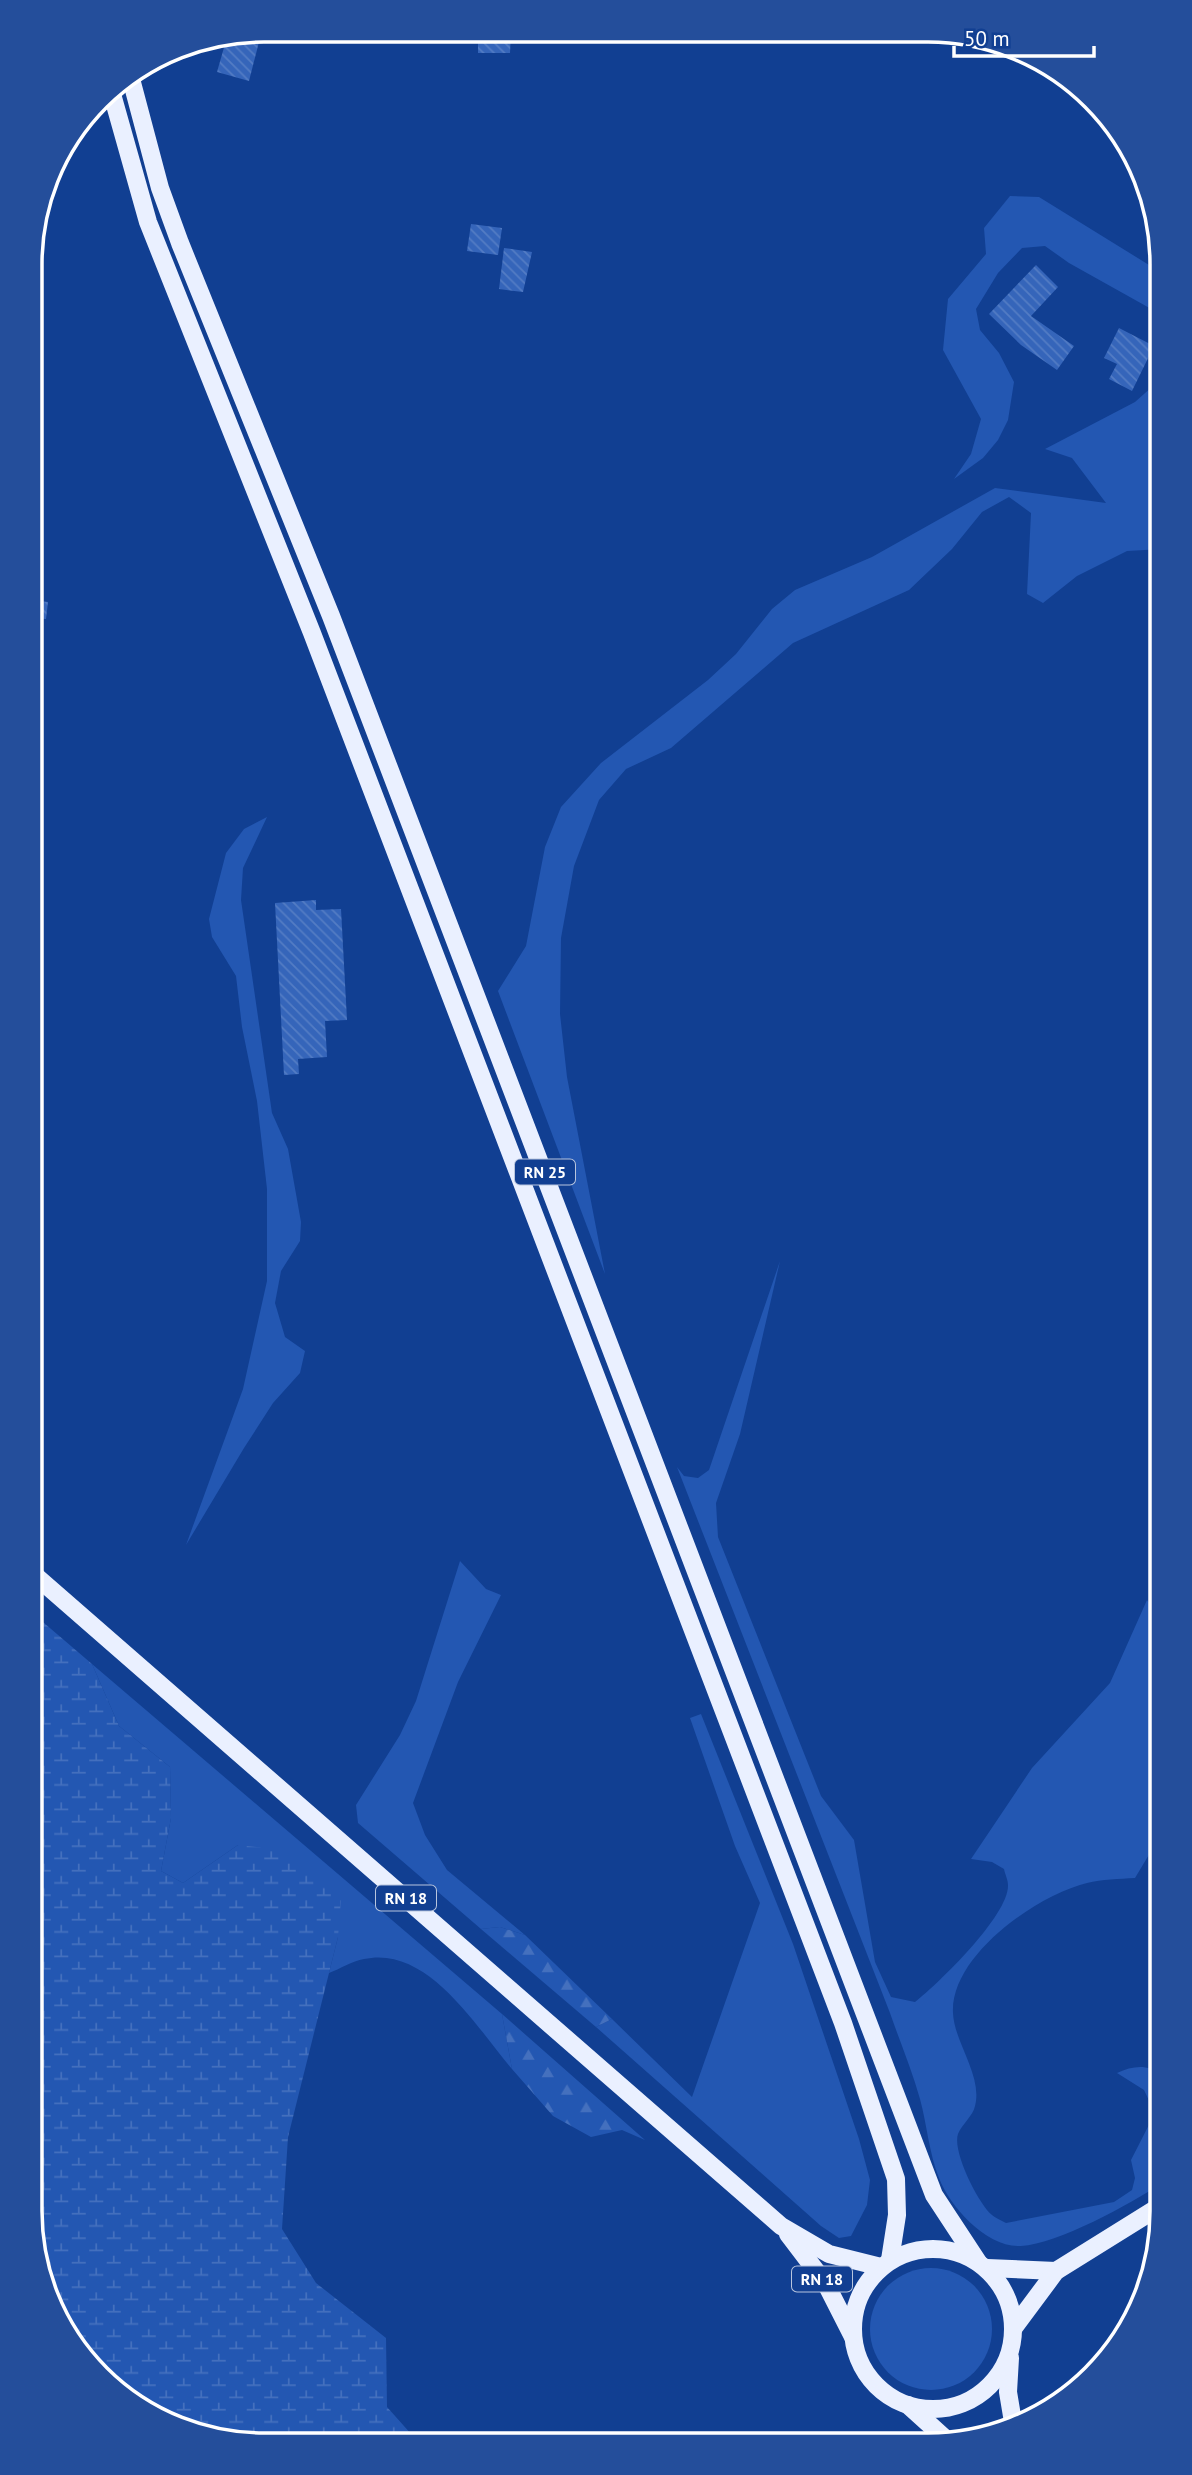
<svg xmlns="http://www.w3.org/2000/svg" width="1192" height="2475" font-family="'PT Sans',sans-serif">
<defs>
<pattern id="forest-firs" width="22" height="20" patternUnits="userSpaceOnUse" patternTransform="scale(1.75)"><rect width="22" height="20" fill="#2357b2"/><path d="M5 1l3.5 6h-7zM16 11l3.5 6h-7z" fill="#4470be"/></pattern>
<pattern id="wetland-marsh" width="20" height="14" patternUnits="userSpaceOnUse" patternTransform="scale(1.75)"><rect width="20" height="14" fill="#2357b2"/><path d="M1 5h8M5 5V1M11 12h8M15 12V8" fill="none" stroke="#4470be"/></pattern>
<pattern id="building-back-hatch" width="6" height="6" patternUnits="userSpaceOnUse" patternTransform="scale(1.75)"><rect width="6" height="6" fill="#3565ba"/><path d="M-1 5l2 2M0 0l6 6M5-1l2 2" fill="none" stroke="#537cc4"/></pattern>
</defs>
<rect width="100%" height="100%" fill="#113f92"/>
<g fill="#2357b2">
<polygon points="1010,196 1039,197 1162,273 1162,315 1069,263 1045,246 1022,248 998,273 976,309 980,330 999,353 1014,382 1008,420 998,440 983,458 954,479 971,454 981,419 943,350 948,299 986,254 984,228"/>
<polygon points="1162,378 1162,549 1127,551 1077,576 1043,603 1027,594 1031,513 1009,497 982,512 952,549 909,590 793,643 671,748 626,769 599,800 574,866 561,938 560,1014 567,1077 605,1274 498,991 526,946 545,847 561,807 601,763 708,680 736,654 772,609 795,590 872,557 995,488 1106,503 1072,458 1045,449 1135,402"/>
<polygon points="267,817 243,868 241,900 272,1113 288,1149 301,1222 300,1241 281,1271 275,1303 285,1337 305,1351 300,1373 273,1403 244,1448 186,1545 243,1389 267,1281 267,1189 257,1101 242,1027 236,976 212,937 209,919 226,853 244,829"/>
<path d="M780,1261L740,1434L716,1503L718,1537L821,1796L854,1840L875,1962L891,1997L915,2002C939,1983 1009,1915 1008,1885C1008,1880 1005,1874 1004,1869L992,1862L971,1859L1032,1768L1110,1683L1147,1600L1162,1620V1833L1135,1878C1119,1879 1102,1879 1087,1883C1037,1895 950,1956 953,2013C954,2042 983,2076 975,2106C973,2116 962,2124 958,2134C952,2151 978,2203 992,2215C995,2218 1001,2220 1006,2223L1114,2202L1132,2190L1135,2178L1131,2160L1155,2113L1144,2090L1117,2073C1133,2066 1146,2064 1162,2074V2183C1130,2204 1058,2244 1021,2246C987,2248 950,2207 939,2178C929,2153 927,2125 920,2099C912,2070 900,2042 890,2013L677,1467L684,1476L698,1478L709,1470Z"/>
<polygon points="460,1561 486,1589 501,1595 458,1682 413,1803 425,1835 447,1870 525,1935 500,1927 481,1929 358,1823 356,1805 400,1735 416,1701"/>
<path d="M92,1664L502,2014L512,2069C476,2027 428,1945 364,1959C352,1961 340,1969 329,1973L338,1937L238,1845L183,1883L161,1871L171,1818L170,1767L119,1726Z"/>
<polygon points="701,1714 793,1944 859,2139 870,2180 867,2205 851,2236 839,2238 821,2226 596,2027 612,2019 692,2097 760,1903 735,1846 690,1718"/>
<circle cx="931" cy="2329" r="61"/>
</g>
<g fill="url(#forest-firs)">
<polygon points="500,1927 525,1935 612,2019 596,2027 481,1929"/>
<polygon points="502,2014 645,2140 622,2130 591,2137 553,2116 512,2069"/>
</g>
<polygon fill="url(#wetland-marsh)" points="30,1611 92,1664 119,1726 170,1767 171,1818 161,1871 183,1883 238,1845 274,1849 341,1899 338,1937 288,2137 282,2229 316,2283 386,2338 387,2407 420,2444 233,2443 174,2427 110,2387 42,2286 30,2211"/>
<g fill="url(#building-back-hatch)">
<polygon points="262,30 249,81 217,72 227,37"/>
<polygon points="478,31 511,31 510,53 478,53"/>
<polygon points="471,224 502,228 498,255 467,251"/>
<polygon points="504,248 532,252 523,292 499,289"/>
<polygon points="1036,265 1058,287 1031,316 1074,346 1057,370 1021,345 989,314"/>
<polygon points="1119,328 1154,346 1132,391 1109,379 1117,364 1104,358"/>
<polygon points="30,600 48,602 46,619 30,618"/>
<polygon points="316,900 316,910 341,909 347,1020 325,1021 327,1057 298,1059 299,1074 284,1075 275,903"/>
</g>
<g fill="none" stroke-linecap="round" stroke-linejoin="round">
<g stroke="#eaf0ff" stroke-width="18">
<polyline points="130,75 160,188 180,243 331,616 934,2195 978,2262"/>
<polyline points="110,87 148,222 312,633 843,2023 896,2179 897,2215 890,2260"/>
<polyline points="30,1571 781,2226 829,2254 881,2267"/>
<polyline points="788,2234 826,2284 853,2337"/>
<circle cx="933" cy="2329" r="80"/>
<polyline points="987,2268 1056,2271"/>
<polyline points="1013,2329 1056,2271 1162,2205"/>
<polyline points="1010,2358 1008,2392 1014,2428"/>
<polyline points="908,2405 949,2442"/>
</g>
</g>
<g text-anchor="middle" stroke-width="6" stroke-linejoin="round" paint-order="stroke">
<g fill="#113f92" stroke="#b8c5de" stroke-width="2">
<rect x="515" y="1159.5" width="60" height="25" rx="5"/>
<rect x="376" y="1885.5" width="60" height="25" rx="5"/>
<rect x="792" y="2266.5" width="60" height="25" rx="5"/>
</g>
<g font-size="16" font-weight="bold" fill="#fff">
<text x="545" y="1178">RN 25</text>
<text x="406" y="1904">RN 18</text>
<text x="822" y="2285">RN 18</text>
</g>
</g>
<path d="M0 0H1192V2475H0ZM264 42H928A222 222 0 0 1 1150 264V2211A222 222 0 0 1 928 2433H264A222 222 0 0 1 42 2211V264A222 222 0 0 1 264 42Z" fill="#244e9b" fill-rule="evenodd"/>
<path fill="none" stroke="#fff" stroke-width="3.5" d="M264 42H928A222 222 0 0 1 1150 264V2211A222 222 0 0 1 928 2433H264A222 222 0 0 1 42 2211V264A222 222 0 0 1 264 42Z"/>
<path d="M954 46v10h140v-10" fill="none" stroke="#ffffff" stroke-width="3.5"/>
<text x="964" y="46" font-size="21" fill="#ffffff" stroke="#113f92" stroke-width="5" paint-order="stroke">50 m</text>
</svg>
